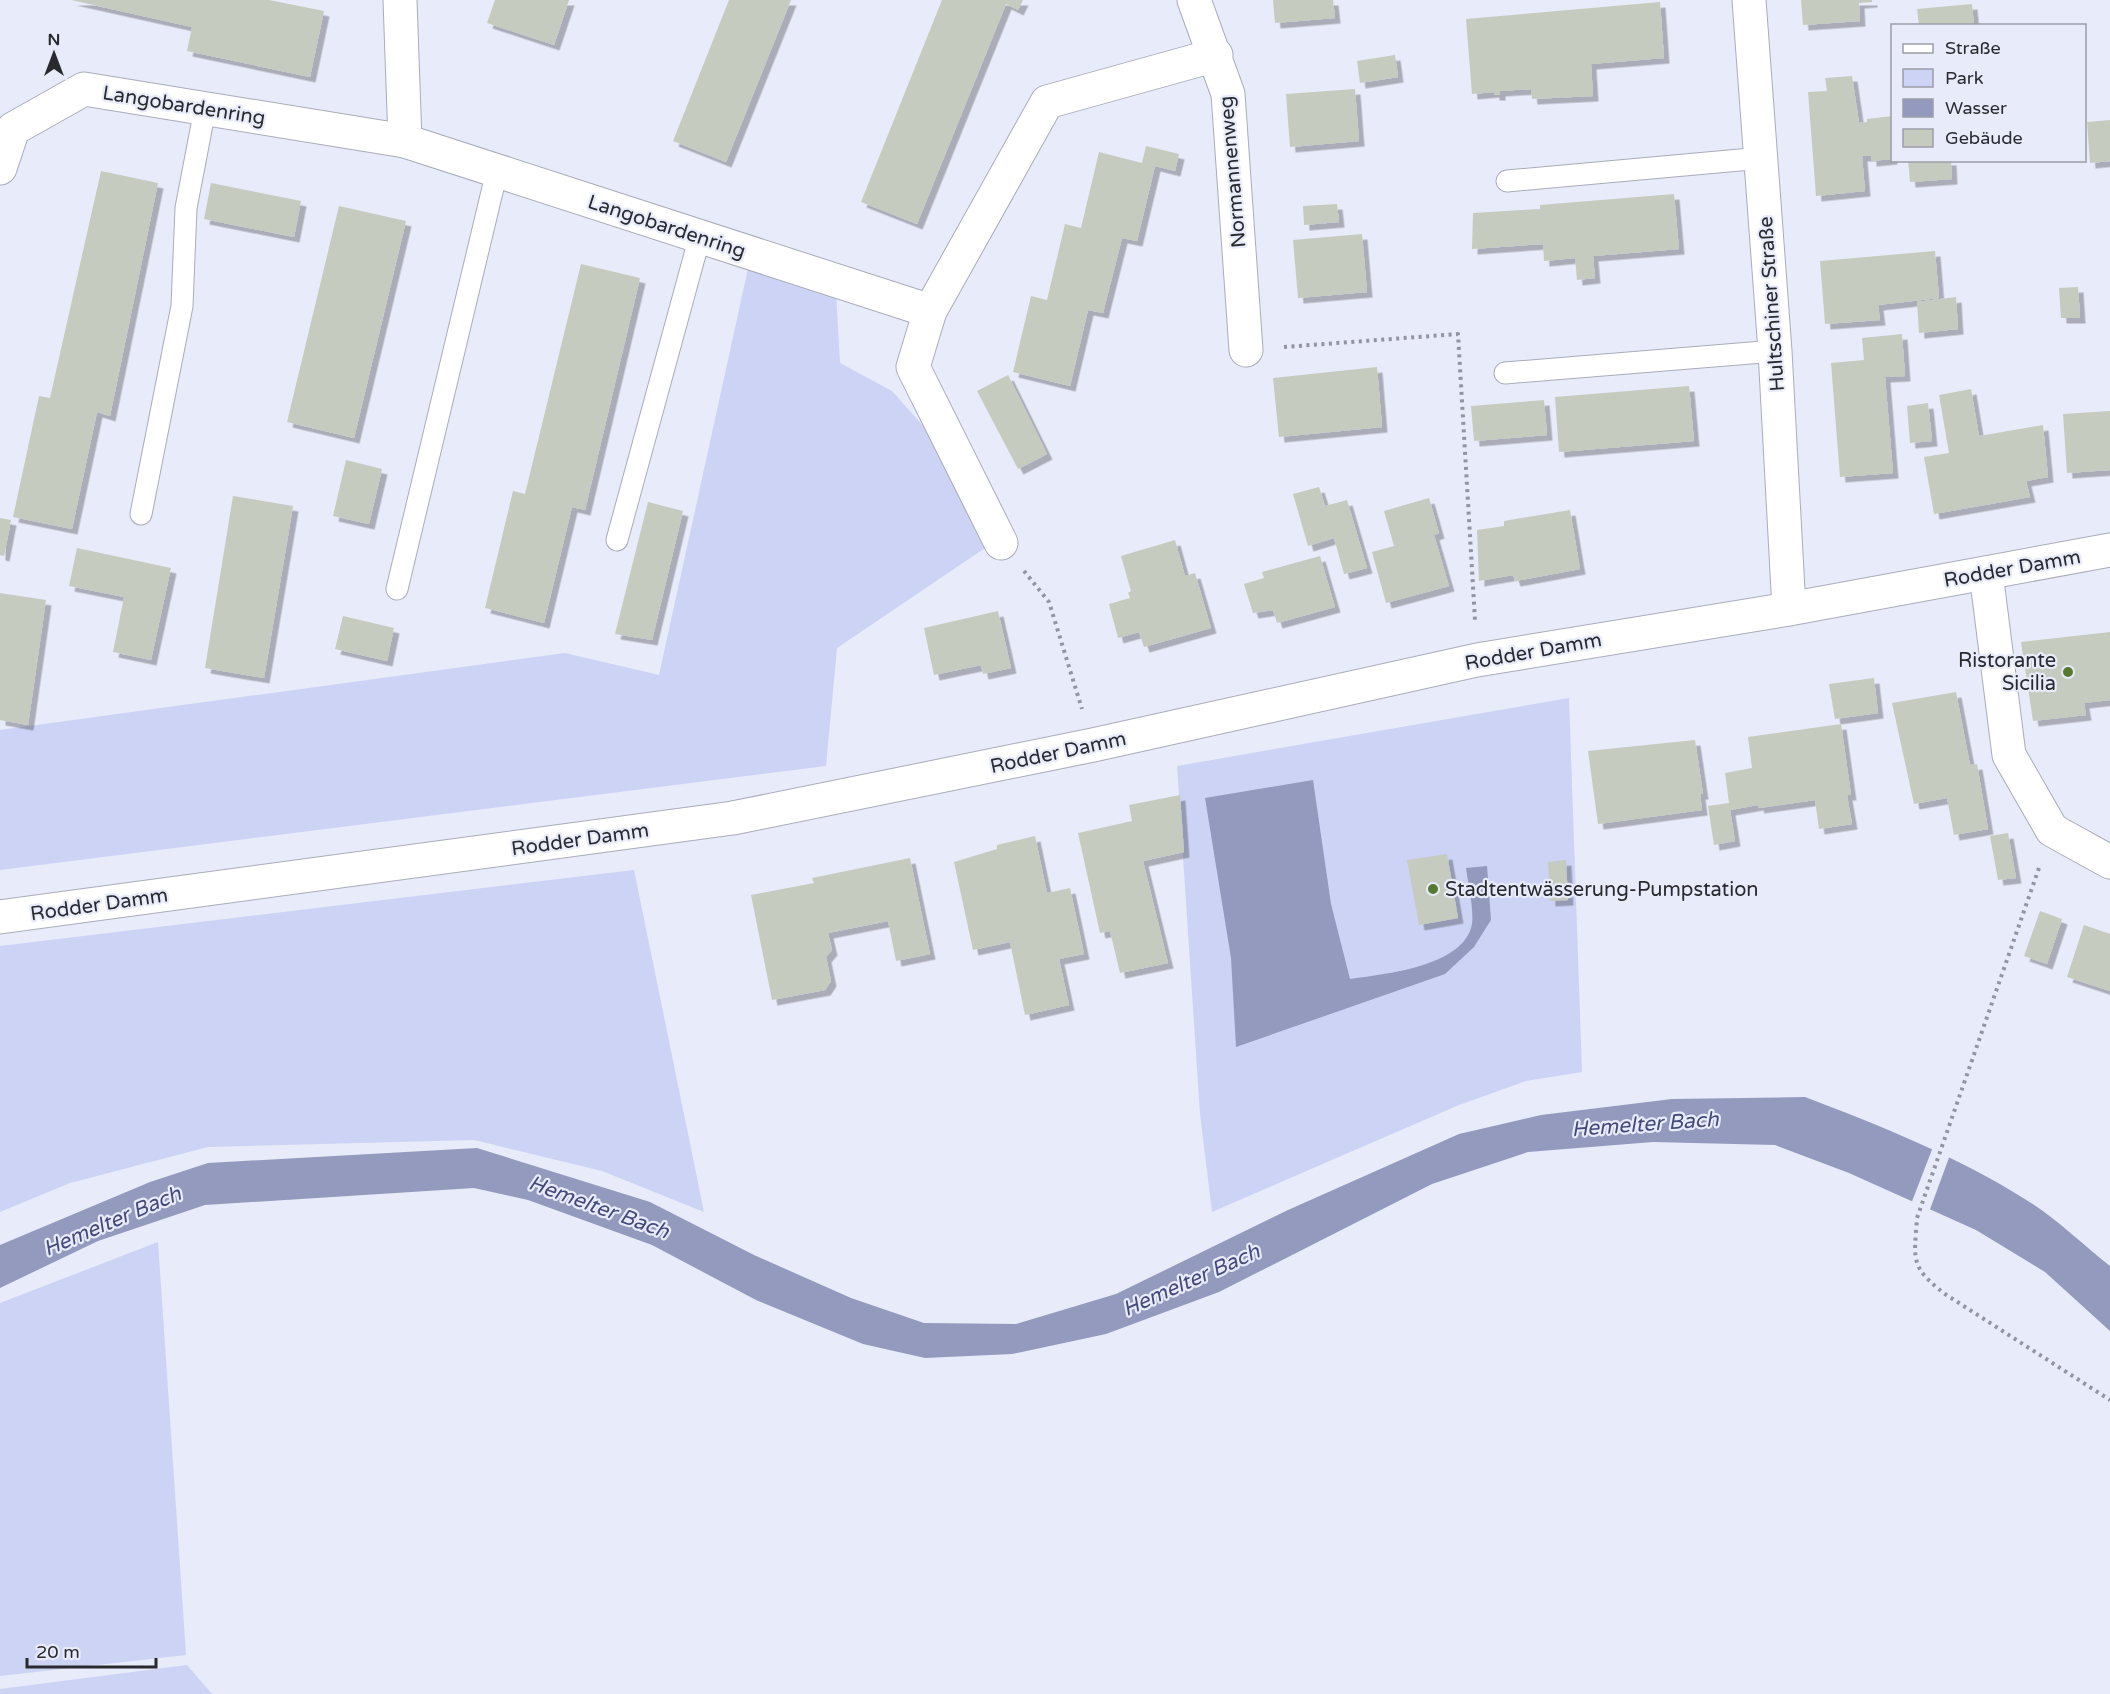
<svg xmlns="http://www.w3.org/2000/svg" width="2110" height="1694" font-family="'Varela Round',sans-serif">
<defs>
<filter id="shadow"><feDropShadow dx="5.5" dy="5.5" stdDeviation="0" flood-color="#0004"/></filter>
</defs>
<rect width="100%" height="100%" fill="#e8ebf9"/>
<g fill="#ccd3f4">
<polygon points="749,264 836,293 840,363 892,391 943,448 988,546 837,648 826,766 0,870 0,730 565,653 659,675"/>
<polygon points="1569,698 1582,1072 1526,1081 1459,1105 1212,1212 1200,1114 1177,766"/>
<polygon points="634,870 704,1212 602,1171 474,1140 208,1147 70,1183 0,1212 0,946"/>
<polygon points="158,1242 186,1655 0,1676 0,1303"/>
<polygon points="187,1665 212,1694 0,1694 0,1689"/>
</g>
<g fill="#939abd">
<path d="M1313,780L1331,904L1350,979C1384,974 1464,967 1472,924C1474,910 1468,883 1466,868L1487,866L1491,920L1474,947L1445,974L1236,1047L1231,958L1205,798Z"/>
<path d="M1805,1097C1881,1126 1959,1157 2028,1201C2057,1219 2083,1245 2110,1266V1331L2045,1272L1976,1230L1849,1173L1775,1145L1653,1142L1528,1152L1432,1184L1219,1292L1106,1334L1012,1354L925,1358L863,1344L756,1300L652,1245L528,1200L474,1188L205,1205L98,1241L0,1288V1245L150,1182L208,1163L477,1148L650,1202L754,1255L851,1298L924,1323L1016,1324L1116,1294L1288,1210L1459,1134L1541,1115L1672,1099Z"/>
</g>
<polygon fill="#e8ebf9" points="1933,1147 1950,1155 1929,1212 1911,1204"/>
<g fill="#c5ccbf" filter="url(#shadow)">
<polygon points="71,0 269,0 324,11 310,77 187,51 192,27"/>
<polygon points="495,0 569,0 554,45 487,23"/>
<polygon points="729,0 791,0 726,162 673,141"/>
<polygon points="942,0 1023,0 1018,10 1006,4 917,224 861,202"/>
<polygon points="1273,0 1333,0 1335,18 1275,23"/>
<polygon points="1801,0 1872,0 1872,2 1859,3 1860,21 1803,25"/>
<polygon points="1660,2 1664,58 1591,64 1593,96 1532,99 1531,89 1500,91 1500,95 1494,95 1494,92 1472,94 1466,19"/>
<polygon points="1972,4 1974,26 1919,26 1917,9"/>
<polygon points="1395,55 1398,77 1360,83 1357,61"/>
<polygon points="1852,76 1859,123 1867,122 1867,119 1892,116 1892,159 1871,161 1871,156 1862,156 1865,191 1816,196 1808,92 1827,91 1825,78"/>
<polygon points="1355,89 1359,141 1290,147 1286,94"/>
<polygon points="2110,120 2110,161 2090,163 2087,122"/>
<polygon points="1146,146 1179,154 1175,171 1155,166 1137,241 1122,238 1103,313 1088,310 1070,386 1013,372 1031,296 1047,300 1065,224 1081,228 1099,152 1142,163"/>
<polygon points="1908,160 1951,160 1952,179 1910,182"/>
<polygon points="101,171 158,183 110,416 97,412 72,529 13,517 39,396 50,398"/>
<polygon points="211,183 301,201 294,237 204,219"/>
<polygon points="1674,194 1679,249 1593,256 1595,278 1577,280 1575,258 1544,261 1543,244 1472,249 1473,213 1540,209 1540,205"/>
<polygon points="1337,204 1339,222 1304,225 1303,206"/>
<polygon points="339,206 406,221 354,438 287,422"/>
<polygon points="1362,234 1367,292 1298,298 1293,240"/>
<polygon points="1935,251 1939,298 1878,305 1880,320 1825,324 1820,261"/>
<polygon points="581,264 640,278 585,510 572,507 544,623 485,608 513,491 525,494"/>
<polygon points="2078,287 2080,318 2061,318 2059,288"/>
<polygon points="1956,297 1958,329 1919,333 1917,302"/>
<polygon points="1902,334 1905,376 1885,377 1893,473 1840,477 1831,363 1864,360 1862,338"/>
<polygon points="1377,367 1382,427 1279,437 1273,378"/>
<polygon points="1008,375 1047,454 1018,469 977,391"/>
<polygon points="1689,386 1694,441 1559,452 1555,397"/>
<polygon points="1971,389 1979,436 2043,425 2048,477 2026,481 2030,497 1934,514 1924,457 1949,453 1939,395"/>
<polygon points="1544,400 1547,435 1474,441 1471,406"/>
<polygon points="1928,403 1932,441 1910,443 1907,406"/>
<polygon points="2110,411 2110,470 2067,473 2063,414"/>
<polygon points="346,460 382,469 369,524 333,516"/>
<polygon points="1319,487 1325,506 1347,500 1367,568 1344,574 1334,538 1308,546 1293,494"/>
<polygon points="233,496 293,506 264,678 205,668"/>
<polygon points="1429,498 1439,533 1434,535 1449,586 1386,603 1372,552 1394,546 1384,511"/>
<polygon points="648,502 683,511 652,640 615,634"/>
<polygon points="1570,510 1580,569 1515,581 1513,575 1479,581 1477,530 1504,526 1504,521"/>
<polygon points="0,518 11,520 4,556 0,555"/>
<polygon points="1175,540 1185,576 1195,573 1211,628 1144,647 1139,632 1118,638 1109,604 1130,598 1128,593 1131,591 1121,556"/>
<polygon points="77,548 171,568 151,660 113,652 124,597 69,586"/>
<polygon points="1320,556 1335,607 1277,623 1273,610 1253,613 1244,584 1264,578 1262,572"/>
<polygon points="0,593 46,600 28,725 0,720"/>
<polygon points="998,611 1011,668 983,674 981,665 934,675 924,628"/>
<polygon points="343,616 394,628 387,661 335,649"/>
<polygon points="2110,632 2110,700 2084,703 2086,715 2033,721 2021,642"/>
<polygon points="1874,678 1878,713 1835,719 1829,684"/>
<polygon points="1956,692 1970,765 1977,764 1988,829 1954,835 1947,798 1914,804 1892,703"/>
<polygon points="1841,724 1851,795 1847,795 1852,824 1819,829 1815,800 1759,808 1758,805 1730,810 1735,841 1714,845 1708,806 1729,803 1725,773 1752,768 1748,737"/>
<polygon points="1695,740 1703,794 1700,794 1702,810 1598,824 1588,751"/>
<polygon points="1180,795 1184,852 1143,861 1168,963 1120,973 1110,931 1100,933 1078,833 1132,821 1129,805"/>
<polygon points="2008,833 2016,878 1998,880 1990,836"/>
<polygon points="1035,836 1047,893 1070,888 1084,954 1059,959 1069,1005 1025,1015 1010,942 973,950 954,862 997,849 997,845"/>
<polygon points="1447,854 1458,918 1419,925 1407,860"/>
<polygon points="910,858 930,954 896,961 888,921 828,933 832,950 826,957 831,981 825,990 772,1000 751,895 814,883 812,878"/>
<polygon points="1566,860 1568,900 1550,901 1548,862"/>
<polygon points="2040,911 2062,919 2047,964 2024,956"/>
<polygon points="2084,925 2110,934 2110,991 2067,977"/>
</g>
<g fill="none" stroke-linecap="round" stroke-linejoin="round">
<g stroke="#a9acb9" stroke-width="23">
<g id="service">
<polyline points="1507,181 1762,158"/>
<polyline points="1505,373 1775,351"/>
<polyline points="141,514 182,306 186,208 205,109"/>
<polyline points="617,540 700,236"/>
<polyline points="397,589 497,171"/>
</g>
</g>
<g stroke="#a9acb9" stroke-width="35">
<g id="minor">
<polyline points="400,0 405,141"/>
<polyline points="1194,0 1228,94 1246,350"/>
<polyline points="1749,0 1775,351 1789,609"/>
<polyline points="0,168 13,129 84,89 405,141 930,311 1047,102 1216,55"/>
<polyline points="930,311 913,367 1001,543"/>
<polyline points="1986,573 2009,755 2052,830 2110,862"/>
<polyline points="0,917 733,818 1093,745 1477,660 1789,609 2110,550"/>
</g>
</g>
<g stroke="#92959f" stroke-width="4" stroke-dasharray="3 4.5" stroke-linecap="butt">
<polyline points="1284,347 1458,334 1475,620"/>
<polyline points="1024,571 1049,602 1082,709"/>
<path d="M2039,868L1917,1218C1914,1260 1910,1267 1945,1294L2110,1400"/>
</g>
<use href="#service" stroke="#fff" stroke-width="21"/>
<use href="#minor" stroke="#fff" stroke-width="33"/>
</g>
<g fill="#56782f" stroke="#e8ebf9" stroke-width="2">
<circle cx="2068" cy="672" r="6"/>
<circle cx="1433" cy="889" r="6"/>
</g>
<g text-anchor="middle" stroke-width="4.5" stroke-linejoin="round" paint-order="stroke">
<g font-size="20" fill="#282a2f" stroke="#e8ebf9">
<text transform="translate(184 105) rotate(9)" y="7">Langobardenring</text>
<text transform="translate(1232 172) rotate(-95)" y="7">Normannenweg</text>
<text transform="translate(667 226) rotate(18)" y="7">Langobardenring</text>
<text transform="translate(1771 304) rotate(-94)" y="7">Hultschiner Straße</text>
<text transform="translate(2012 568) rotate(-10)" y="7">Rodder Damm</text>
<text transform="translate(1533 651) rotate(-10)" y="7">Rodder Damm</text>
<text transform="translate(1058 752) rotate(-12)" y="7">Rodder Damm</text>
<text transform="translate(580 839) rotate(-8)" y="7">Rodder Damm</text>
<text transform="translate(99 904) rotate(-8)" y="7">Rodder Damm</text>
</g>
<g font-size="20" fill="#282a2f" stroke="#e8ebf9" text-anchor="end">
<text x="2056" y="667">Ristorante<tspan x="2056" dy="23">Sicilia</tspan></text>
<text x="1445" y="896" text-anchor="start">Stadtentwässerung-Pumpstation</text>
</g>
<g font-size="21" font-style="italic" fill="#434a7b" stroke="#e8ebf9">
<text transform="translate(1645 1124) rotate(-4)" y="7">Hemelter Bach</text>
<text transform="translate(599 1207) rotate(20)" y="7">Hemelter Bach</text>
<text transform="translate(112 1221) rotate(-23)" y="7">Hemelter Bach</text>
<text transform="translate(1191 1280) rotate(-24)" y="7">Hemelter Bach</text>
</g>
</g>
<rect x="1891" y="24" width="195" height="138" fill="#e8ebf9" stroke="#9b9ea8" stroke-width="1.5"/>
<rect x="1903" y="44" width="30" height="9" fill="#ffffff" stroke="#9b9ea8" stroke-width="1.5"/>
<text x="1945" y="54" font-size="18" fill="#282a2f">Straße</text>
<rect x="1903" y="69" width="30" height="18" fill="#ccd3f4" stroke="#9b9ea8" stroke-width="1.5"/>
<text x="1945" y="84" font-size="18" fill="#282a2f">Park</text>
<rect x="1903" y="99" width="30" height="18" fill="#939abd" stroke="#9b9ea8" stroke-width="1.5"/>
<text x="1945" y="114" font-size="18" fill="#282a2f">Wasser</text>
<rect x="1903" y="129" width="30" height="18" fill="#c5ccbf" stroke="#9b9ea8" stroke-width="1.5"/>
<text x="1945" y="144" font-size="18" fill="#282a2f">Gebäude</text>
<g transform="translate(54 54)" stroke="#e8ebf9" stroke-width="4.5" paint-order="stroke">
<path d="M0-4.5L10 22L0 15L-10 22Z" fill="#282a2f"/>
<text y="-9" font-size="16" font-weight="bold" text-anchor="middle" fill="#282a2f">N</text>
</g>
<path d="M27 1658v9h129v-9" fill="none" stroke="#282a2f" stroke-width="3"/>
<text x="36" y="1658" font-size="18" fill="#282a2f" stroke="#e8ebf9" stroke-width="4.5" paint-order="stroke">20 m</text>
</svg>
